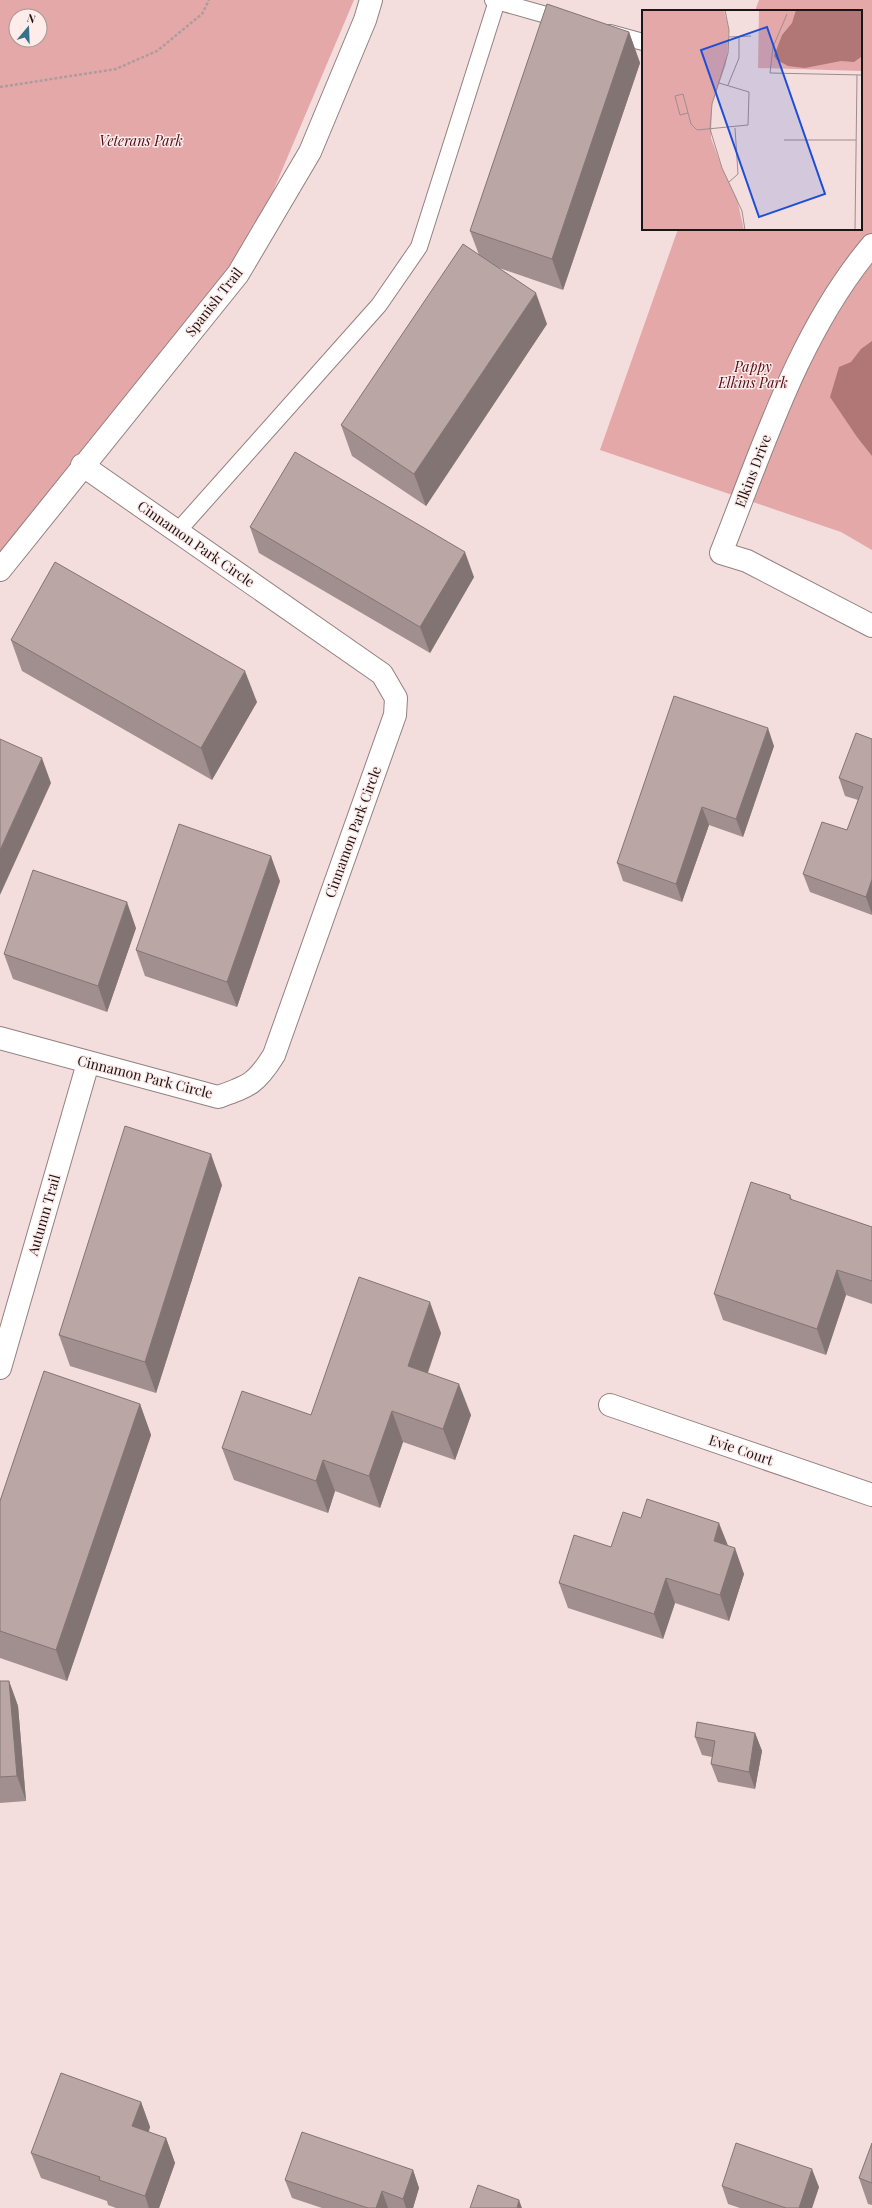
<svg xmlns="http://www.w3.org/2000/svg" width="872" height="2208" font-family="'Playfair Display',serif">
<rect width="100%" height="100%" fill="#f4dddd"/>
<g fill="#e5a8a8" fill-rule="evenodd">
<path d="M0,0H354L238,274L0,572ZM16,16H40V40H16Z"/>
<polygon points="759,0 872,0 872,550 841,532 600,450 678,229 861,229 861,11 755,11"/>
</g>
<polygon fill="#b17676" points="872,341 872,456 857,437 830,397 839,367 851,362 861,349"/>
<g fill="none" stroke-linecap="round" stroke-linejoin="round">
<g stroke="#948080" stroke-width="18">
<g id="lane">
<polyline points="493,0 564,20"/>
<polyline points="610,33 643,42"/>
<polyline points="177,532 379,305 419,247 497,1"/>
</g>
</g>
<g stroke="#948080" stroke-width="24">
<g id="street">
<path d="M872,245C798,333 763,448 721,553L747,561L872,626"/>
<path d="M0,1038L218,1097C249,1086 256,1084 274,1055L395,715L396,698L382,674L82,465"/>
<polyline points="0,1368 88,1063"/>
<polyline points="610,1405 872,1495"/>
</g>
</g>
<g stroke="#948080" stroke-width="24">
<polyline id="secondary" points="0,570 238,274 310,152 365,20 371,0"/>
</g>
<polyline stroke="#ae9c9c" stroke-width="2.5" stroke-dasharray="3 2" stroke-linecap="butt" points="0,87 116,69 157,51 202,14 209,0"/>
<use href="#lane" stroke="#fff" stroke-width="16"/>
<use href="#street" stroke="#fff" stroke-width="22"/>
<use href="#secondary" stroke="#fff" stroke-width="22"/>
</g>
<g fill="#a18f8f">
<polygon points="629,32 640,63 563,290 499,268 547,324 426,506 352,456 341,425 479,255 470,231"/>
<polygon points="250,527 474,577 430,653 259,553"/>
<polygon points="11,640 257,702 212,780 22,671"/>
<polygon points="872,739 872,915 810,892 803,874 847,830 858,800 845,796 839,778"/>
<polygon points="774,746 743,837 709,825 682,902 623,881 617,863"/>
<polygon points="280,881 237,1007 145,976 136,950"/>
<polygon points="136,928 107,1012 13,979 4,954"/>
<polygon points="222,1185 156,1393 70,1366 59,1335"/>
<polygon points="790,1195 792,1200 872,1227 872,1304 846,1295 826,1355 723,1320 714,1294"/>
<polygon points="441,1333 428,1373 471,1415 455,1460 403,1442 380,1508 335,1491 328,1513 234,1480 222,1448 311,1415"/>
<polygon points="140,1404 151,1435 67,1681 0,1658 0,1501"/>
<polygon points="728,1546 744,1574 729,1621 675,1603 663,1639 568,1608 559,1583"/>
<polygon points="0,1681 9,1681 18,1706 26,1801 0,1803"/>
<polygon points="755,1733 762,1751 755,1789 718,1782 711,1764 712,1757 702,1755 695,1737"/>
<polygon points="141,2102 150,2127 149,2132 166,2138 175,2163 159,2208 116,2208 108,2205 107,2201 41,2178 31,2153"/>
<polygon points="872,2143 872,2205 868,2204 859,2178"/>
<polygon points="413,2170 419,2188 413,2208 322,2208 292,2198 285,2180"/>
<polygon points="722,2186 819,2187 812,2208 740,2208 728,2204"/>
</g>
<g fill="#837474">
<polygon points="629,32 640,63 563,290 552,259"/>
<polygon points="536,293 547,324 426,506 414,474"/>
<polygon points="465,552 474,577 430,653 420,627"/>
<polygon points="245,671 257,702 212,780 201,748"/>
<polygon points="768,728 774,746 743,837 736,819"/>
<polygon points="42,758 51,783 0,895 0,850"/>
<polygon points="702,807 709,825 682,902 676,884"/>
<polygon points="271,856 280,881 237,1007 227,982"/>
<polygon points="872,879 872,914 866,897"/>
<polygon points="127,902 136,928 107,1012 98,986"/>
<polygon points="211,1154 222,1185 156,1393 145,1362"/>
<polygon points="837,1270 846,1295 826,1355 817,1329"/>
<polygon points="430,1302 441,1333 419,1397 408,1366"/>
<polygon points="459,1384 471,1415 455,1460 443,1429"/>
<polygon points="140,1404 151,1435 67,1681 56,1650"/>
<polygon points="392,1411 403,1442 380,1508 369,1476"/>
<polygon points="323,1460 335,1491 328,1513 316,1481"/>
<polygon points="719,1523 729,1548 714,1541"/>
<polygon points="735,1548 744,1574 729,1621 720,1595"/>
<polygon points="666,1578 675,1603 663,1639 654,1614"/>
<polygon points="9,1681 18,1706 26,1801 17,1776"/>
<polygon points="755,1733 762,1751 755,1789 749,1772"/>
<polygon points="141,2102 150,2127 141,2152 132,2126"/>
<polygon points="166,2138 175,2163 159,2208 149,2208 145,2196"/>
<polygon points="812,2169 819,2187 812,2208 799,2208"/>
<polygon points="413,2170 419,2188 413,2208 406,2208 403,2199"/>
<polygon points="382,2191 388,2208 376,2208"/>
<polygon points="519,2200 522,2208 517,2208"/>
</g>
<g fill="#bba6a6" stroke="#837474">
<polygon points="547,4 629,32 552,259 470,231"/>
<polygon points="463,244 536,293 414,474 341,425"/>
<polygon points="295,452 465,552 420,627 250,527"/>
<polygon points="55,562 245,671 201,748 11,640"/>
<polygon points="674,696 768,728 736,819 702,807 676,884 617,863"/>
<polygon points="856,733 872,739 872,879 866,897 803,874 822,822 847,830 863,787 839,778"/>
<polygon points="0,739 42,758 0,850"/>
<polygon points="179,824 271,856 227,982 136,950"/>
<polygon points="33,870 127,902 98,986 4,954"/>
<polygon points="125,1126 211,1154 145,1362 59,1335"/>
<polygon points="751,1182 790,1195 790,1199 872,1227 872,1281 837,1270 817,1329 714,1294"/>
<polygon points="359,1277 430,1302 408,1366 459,1384 443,1429 392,1411 369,1476 323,1460 316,1481 222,1448 242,1391 311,1415"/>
<polygon points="44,1371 140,1404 56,1650 0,1631 0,1501"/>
<polygon points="647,1499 719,1523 714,1541 735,1548 720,1595 666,1578 654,1614 559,1583 574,1535 611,1547 623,1512 641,1518"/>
<polygon points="0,1681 9,1681 17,1776 0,1777"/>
<polygon points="697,1722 755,1733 749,1772 711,1764 715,1741 695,1737"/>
<polygon points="61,2073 141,2102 132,2126 166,2138 145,2196 99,2180 100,2177 31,2153"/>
<polygon points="302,2132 413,2170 403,2199 382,2191 376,2208 368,2208 285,2180"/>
<polygon points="736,2143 812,2169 799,2208 786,2208 722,2186"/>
<polygon points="872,2143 872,2183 859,2178"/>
<polygon points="478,2185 519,2200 517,2208 470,2208"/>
</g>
<g text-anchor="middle" stroke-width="3" stroke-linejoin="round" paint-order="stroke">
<g font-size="14" font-style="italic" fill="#530915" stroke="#feeceb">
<text x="141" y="146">Veterans Park</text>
<text x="753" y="372">Pappy<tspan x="753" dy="16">Elkins Park</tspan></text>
</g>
<g font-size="14" fill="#1c1515" stroke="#feeceb">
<text transform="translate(214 302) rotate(-52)" y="5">Spanish Trail</text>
<text transform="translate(753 471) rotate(-69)" y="5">Elkins Drive</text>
<text transform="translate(196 544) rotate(35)" y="5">Cinnamon Park Circle</text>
<text transform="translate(353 832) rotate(-70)" y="5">Cinnamon Park Circle</text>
<text transform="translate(145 1077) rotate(14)" y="5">Cinnamon Park Circle</text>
<text transform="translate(44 1215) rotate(-74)" y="5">Autumn Trail</text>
<text transform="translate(741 1450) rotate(19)" y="5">Evie Court</text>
</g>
</g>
<g transform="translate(642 10)">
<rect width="220" height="220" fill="#f4dddd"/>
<path d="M0,0H82L87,20L84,54L70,94L69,128L80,158L95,189L102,220H0ZM117,0H220V61L116,58Z" fill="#e5a8a8"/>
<path d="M154,0H220L219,47L212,52L199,51L163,58L146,56L135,50L132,46L140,25L150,13Z" fill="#b17676"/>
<path fill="none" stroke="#9e8d8d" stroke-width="1" d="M83,0L87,20L86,43L70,94L68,119L80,158L100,201L103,220M145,4L131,37L128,63L220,65M87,27L109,26M86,75L97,48V27M46,103L38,105L33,86L41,84L49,114L55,120L106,115L107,82L77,73M142,130H214M87,172L96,164L93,118M213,220L215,65"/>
<path fill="#1d4ed8" fill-opacity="0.15" stroke="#1d4ed8" stroke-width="2" d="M125,17L183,184L117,207L59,40Z"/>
<rect width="220" height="220" fill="none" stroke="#1c1515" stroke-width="2"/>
</g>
<g transform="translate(28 28) rotate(19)"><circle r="19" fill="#feeceb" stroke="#a49695"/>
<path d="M0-3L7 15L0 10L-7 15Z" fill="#367089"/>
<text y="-6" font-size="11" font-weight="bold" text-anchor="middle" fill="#1c1515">N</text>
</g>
</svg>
